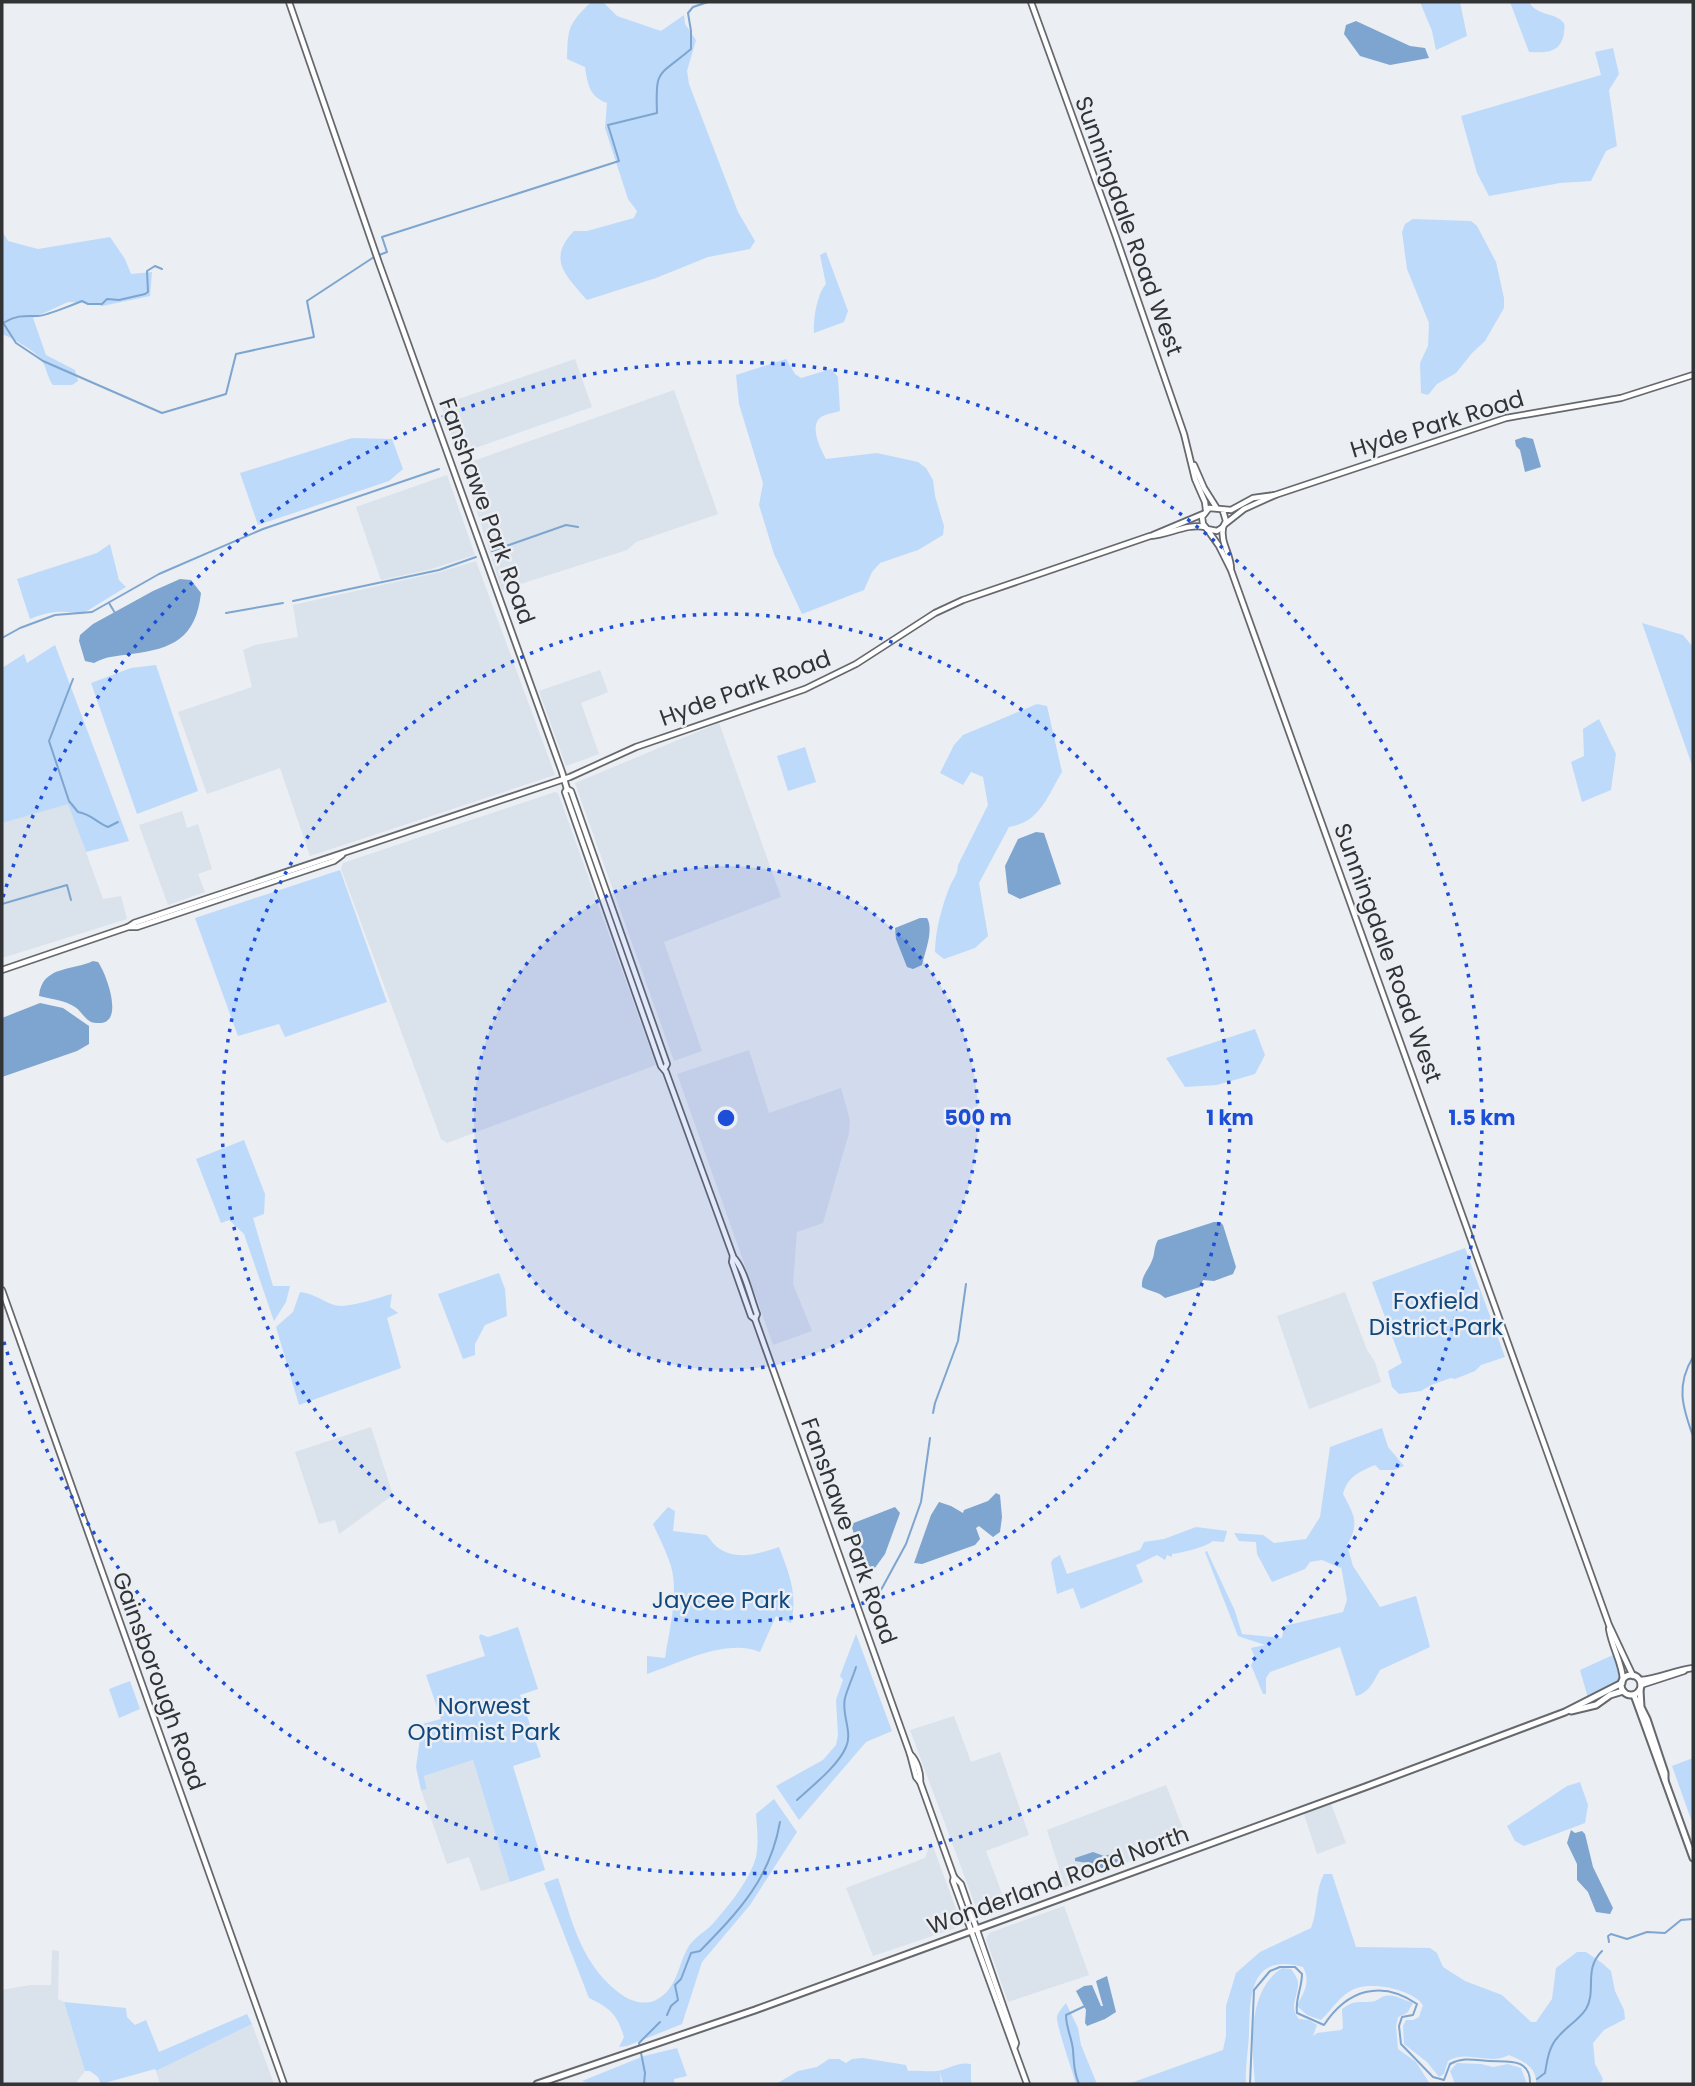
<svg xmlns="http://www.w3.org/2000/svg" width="1695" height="2086" font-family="Poppins,sans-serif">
<rect width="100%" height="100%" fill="#ebeef2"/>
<g fill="#dae2ec">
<polygon points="575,359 592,407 458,454 441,405"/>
<polygon points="674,390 718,514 636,542 627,550 502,590 462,465"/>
<polygon points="447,475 475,555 428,570 381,580 356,507"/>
<polygon points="476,561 555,775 310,856 280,768 207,794 178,712 252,687 243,650 255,645 298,637 293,605 440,572"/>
<polygon points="600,670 608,692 581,703 599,754 566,766 539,691"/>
<polygon points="719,723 781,897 664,942 702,1051 674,1061 575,783"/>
<polygon points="555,792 558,793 656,1065 447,1143 441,1139 341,869 343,863"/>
<polygon points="68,803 103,899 121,896 127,919 2,958 2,823"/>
<polygon points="182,811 187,828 198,824 212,869 198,874 205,892 168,905 139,825"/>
<polygon points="749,1050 769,1113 841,1088 850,1120 849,1133 823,1223 797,1232 793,1284 812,1331 773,1345 677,1074"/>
<polygon points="1345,1292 1367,1350 1375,1362 1381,1382 1309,1409 1277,1316"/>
<polygon points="371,1427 393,1495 339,1534 335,1520 319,1524 295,1452"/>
<polygon points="954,1716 971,1762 1000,1752 1029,1835 986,1851 1007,1907 980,1918 910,1730"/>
<polygon points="473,1760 510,1882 481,1891 469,1857 447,1864 421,1790 427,1788 424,1776"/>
<polygon points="1166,1785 1187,1839 1065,1887 1047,1830"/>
<polygon points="1330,1801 1346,1843 1317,1854 1303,1811"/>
<polygon points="931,1841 960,1920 956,1928 873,1956 846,1888 925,1858"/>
<polygon points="1064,1906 1089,1975 1008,2002 986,1939 989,1933"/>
<polygon points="52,1950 59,1951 58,1999 64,2002 85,2071 75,2084 2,2084 2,1990 30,1985 51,1985"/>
<polygon points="252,2024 274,2084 160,2084 156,2071"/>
</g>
<g fill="#bedafa">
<path d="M591,2H603L617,16L661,31L684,15L685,24L696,40L687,71L689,84L738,212L755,241L750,249L708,257L656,278L587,300C567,276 546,260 574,231H587L634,218L637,211L628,199L605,128L607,103C589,96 588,85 585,67L567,59C568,27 568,25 591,2Z"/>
<polygon points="1420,2 1460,2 1467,36 1436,50 1432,31"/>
<path d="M1510,2H1529C1531,5 1533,8 1537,10C1544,15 1556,14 1563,22C1566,26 1564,29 1564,33C1561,53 1546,53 1529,52Z"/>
<polygon points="1613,48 1619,74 1609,90 1617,146 1606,151 1591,181 1560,183 1489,196 1477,173 1461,116 1601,75 1595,52"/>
<polygon points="1413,219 1471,221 1477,226 1496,262 1504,298 1504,308 1485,341 1472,353 1456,373 1437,384 1428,395 1421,393 1420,363 1428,346 1429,323 1407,269 1402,232 1405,224"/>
<path d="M2,231L8,241L38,249L110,237L125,259L131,274L152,272L150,296L102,306L92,303L68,302L33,318L46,355L75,370L78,381L72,385H53C47,378 47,367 41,359C32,349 14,339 2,334Z"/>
<path d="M826,252L848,311L844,322L814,333C813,320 817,294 826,284L820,255Z"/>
<path d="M786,359L795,374L801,378L831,369L838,377L840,411C834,413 822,414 818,420C811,430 821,450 826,459L877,453L918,462L926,468L933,480L935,496L944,526L943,535L918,550L880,563L872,572L864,590L802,614L774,554L759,505L763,483L739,404L736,375Z"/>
<polygon points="352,438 392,439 403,469 389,481 258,525 240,473"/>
<path d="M110,544L119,580L126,587L82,614C62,610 49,611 30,619L17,579L97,553Z"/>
<polygon points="1642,623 1683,635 1693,647 1693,768"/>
<polygon points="55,645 129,841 86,852 68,804 2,823 2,668 24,654 27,663"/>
<polygon points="156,665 198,791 137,814 91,683 131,668"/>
<path d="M1037,704L1047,706L1062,772C1047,797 1040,822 1009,827L979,883L988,936L975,948L944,959L935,952C935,932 942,905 950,886C954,877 958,874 958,865L988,805L983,777L971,772L963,785L940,773L954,745L963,735Z"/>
<polygon points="1599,719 1616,754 1611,790 1582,802 1571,762 1584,756 1583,729"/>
<polygon points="805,747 816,782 788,791 777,756"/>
<polygon points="340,870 387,1002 285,1037 279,1024 238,1036 195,918"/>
<polygon points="1255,1029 1265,1055 1255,1074 1217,1085 1185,1087 1166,1058"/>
<polygon points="244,1140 265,1194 264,1214 253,1218 273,1286 290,1286 286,1302 274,1321 244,1234 229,1220 221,1223 196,1159"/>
<polygon points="1465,1248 1505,1357 1481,1365 1475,1371 1455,1379 1451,1378 1431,1385 1421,1391 1399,1394 1392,1387 1388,1371 1402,1363 1372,1282"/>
<polygon points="499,1273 505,1289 507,1316 485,1325 475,1344 475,1355 463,1359 438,1294"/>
<path d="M300,1292C318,1294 327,1306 342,1306C358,1305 377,1298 392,1294L390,1307L398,1313L387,1318L401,1368L299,1405L276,1327L293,1312Z"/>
<path d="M1382,1428L1388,1447L1404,1466L1394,1470H1380L1375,1465C1359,1472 1348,1476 1343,1494C1354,1515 1360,1523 1347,1545L1353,1566L1380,1607L1416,1596L1430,1647L1380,1670C1373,1682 1370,1692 1356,1696L1340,1647L1270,1672L1266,1678V1694H1263L1251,1665L1255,1658L1251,1648L1265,1645L1238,1636L1205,1552L1207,1551L1235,1611L1242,1634L1282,1638L1284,1626L1343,1612L1347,1600L1341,1566V1568L1322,1560L1310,1562L1305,1569L1272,1582L1257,1554L1256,1542L1239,1541L1234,1533L1263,1535L1274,1543L1306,1539L1320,1517L1330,1447Z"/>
<path d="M668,1507L675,1511L673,1531L706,1535C709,1537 711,1541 713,1543C731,1563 759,1554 779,1547C789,1573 798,1594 791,1623L776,1616L760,1652C726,1638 680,1663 647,1674V1656L665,1658C669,1631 678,1598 672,1570C668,1555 660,1539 653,1524Z"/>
<path d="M1196,1527L1227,1531L1224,1542L1213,1541C1206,1547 1181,1553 1172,1554V1557L1167,1555L1165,1560L1157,1555L1136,1565L1143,1582L1081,1609L1073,1588L1057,1594L1051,1563L1053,1559L1060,1555L1067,1574L1140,1550L1144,1542L1164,1539Z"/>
<polygon points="518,1627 538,1689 520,1695 541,1757 513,1766 545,1870 510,1882 473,1760 424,1776 427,1789 421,1790 416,1767 422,1724 441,1719 426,1675 485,1656 479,1637 480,1634 488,1637"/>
<polygon points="856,1634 892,1731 866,1742 799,1820 776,1786 823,1760 836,1745 838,1735 836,1700 843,1680 840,1676"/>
<polygon points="1615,1654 1625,1683 1621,1687 1588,1698 1580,1670"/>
<polygon points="130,1681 140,1709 119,1718 109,1689"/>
<polygon points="1693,1758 1693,1825 1672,1766"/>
<polygon points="1580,1782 1588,1805 1585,1823 1524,1846 1515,1841 1507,1826 1567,1786"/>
<path d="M774,1799L797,1832L750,1905L702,1962L682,2024L627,2046L619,2047L624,2037C617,2014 610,2008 589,1998L544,1883L558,1878C573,1924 582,1968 625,1997C634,2002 646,2005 656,2000C678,1989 678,1963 689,1946C695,1936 709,1930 716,1920C731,1903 750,1879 756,1857C759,1843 757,1827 756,1814Z"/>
<path d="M1324,1874H1332L1356,1947L1430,1948L1437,1953L1443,1967L1465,1981L1502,1995L1531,2022H1536L1552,1999L1556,1968L1577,1952H1586L1602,1963L1611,1971L1615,1991L1624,2010L1625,2019L1604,2030L1593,2043L1595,2064L1603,2079L1600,2084H1536C1537,2067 1523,2061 1509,2055C1490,2066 1467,2049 1448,2061L1444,2074L1439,2077L1427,2062L1404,2044L1403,2026L1406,2020H1413L1419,2017L1423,2005C1413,1990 1375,1982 1357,1988C1341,1993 1332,2010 1321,2020L1307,2015L1297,2006C1304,1992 1311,1982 1303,1967C1249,1952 1250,1997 1249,2035C1248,2052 1245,2068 1246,2084H1128L1223,2050L1226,2036V2006L1236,1973L1260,1952L1311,1928C1318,1911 1315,1890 1324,1874Z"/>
<path d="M1282,1968L1291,1969C1294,1973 1299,1980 1298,1985C1297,1999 1289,2007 1299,2019L1309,2020L1317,2025L1313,2036L1317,2033L1341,2030L1343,2028L1342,2009C1356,1998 1361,2004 1375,2001C1378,2000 1381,1997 1385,1996C1394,1994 1404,2000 1413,2003L1407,2013L1398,2017L1396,2026L1398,2049L1416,2062L1430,2084H1255C1252,2046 1246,1992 1282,1968Z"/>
<polygon points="64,2002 126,2008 127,2017 135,2025 146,2020 159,2052 247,2014 252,2024 156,2071 155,2069 101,2084 98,2077 90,2071 85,2071"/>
<path d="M1066,2003L1078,2028L1081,2045L1097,2084H1076C1073,2073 1056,2024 1057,2017C1058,2012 1063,2007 1066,2003Z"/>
<polygon points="677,2048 687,2076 674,2079 674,2084 592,2084 582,2081 644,2056"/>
<path d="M863,2058L906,2065L908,2071C918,2070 926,2072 937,2071C947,2070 958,2061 971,2064V2084H943L940,2072L941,2084H776L798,2071L817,2067L829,2059H839L846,2063L852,2059Z"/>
<polygon points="1457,2063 1481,2064 1493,2067 1508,2064 1521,2068 1527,2084 1455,2084 1450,2071"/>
</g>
<g fill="#7da5cf">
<polygon points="1356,21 1410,46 1425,48 1429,58 1390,65 1360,56 1344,34 1346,25"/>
<polygon points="1524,437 1533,439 1541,467 1525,472 1520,450 1516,446 1515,440"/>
<path d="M180,579L191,580L201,593C196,638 173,649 131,654C118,656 106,656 94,663L85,661L79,641L80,635L93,624L153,591Z"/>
<polygon points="1036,832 1044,833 1061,884 1020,899 1008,893 1005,866 1018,839"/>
<path d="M920,918H927C934,930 925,952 922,965L913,969L907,967L896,939L895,928Z"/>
<path d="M93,961L98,962C106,973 124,1021 101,1023C100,1023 92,1023 91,1022C85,1019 81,1011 75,1007C65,1000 50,999 39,996C42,965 73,971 93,961Z"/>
<polygon points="40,1003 63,1008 89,1026 89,1044 77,1051 2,1077 2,1018"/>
<path d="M1214,1222H1220L1223,1225L1236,1267L1233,1274L1214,1281L1203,1280L1200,1287L1165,1298C1158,1291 1150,1292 1142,1287C1141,1275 1149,1270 1153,1258C1155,1251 1154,1247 1158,1240Z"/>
<polygon points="996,1493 1000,1495 1002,1517 1000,1532 993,1537 979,1526 976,1528 980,1539 975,1545 922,1564 914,1563 931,1515 939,1502 951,1506 963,1513 964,1510 988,1501"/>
<polygon points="895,1507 900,1513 885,1554 867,1579 851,1524"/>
<polygon points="1571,1830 1575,1833 1582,1831 1585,1834 1593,1867 1613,1908 1610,1914 1596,1912 1588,1892 1577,1880 1577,1864 1567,1843"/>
<polygon points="1093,1852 1104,1856 1119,1852 1119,1858 1114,1868 1109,1865 1105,1870 1099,1867 1091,1870 1087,1863 1075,1861 1075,1858"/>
<polygon points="1107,1976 1116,2012 1105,2019 1087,2026 1085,2023 1086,2010 1076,1991 1084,1986 1092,1985 1101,2006 1103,2006 1096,1981"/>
</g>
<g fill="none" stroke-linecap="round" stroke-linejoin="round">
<g stroke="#7da5cf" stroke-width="2">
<path d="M2,321L16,343L43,361L162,413L226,394L236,354L314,337L307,301L374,257L387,252L382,237L619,161L608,125L657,113C655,68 658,77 691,49V31L688,13L693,7L708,2"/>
<path d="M5,322C16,315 25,316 38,316C45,316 75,304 82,301L88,304H102L107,299L119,300L145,294L148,292L147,271L155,266L162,269"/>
<polyline points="492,551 566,525 578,527"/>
<polyline points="293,601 439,570 476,557"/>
<polyline points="109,603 115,613"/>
<polyline points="226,613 283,603"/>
<polyline points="2,638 20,628 55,615 92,612 159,574 263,529 439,469"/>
<path d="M73,679L49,741L69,801L78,812C91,814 96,822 108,827L118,822"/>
<polyline points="2,904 67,885 71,900"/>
<path d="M1693,1357C1676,1385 1682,1406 1693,1436"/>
<polyline points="933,1413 935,1403 958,1341 966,1284"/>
<polyline points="881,1590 906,1544 921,1502 930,1438"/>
<path d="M797,1800C812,1786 838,1766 846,1747C853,1732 841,1714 845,1698C848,1687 853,1677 856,1667"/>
<polyline points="1609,1942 1608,1936 1611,1934 1627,1939 1647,1932 1665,1933 1681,1920 1693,1919"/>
<path d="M667,2015L671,2006L678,2000L675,1985L681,1979L691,1953L700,1951C739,1911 770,1879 780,1822"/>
<path d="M1537,2079L1545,2073C1547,2061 1549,2046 1558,2037C1566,2027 1579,2020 1586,2009C1597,1990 1583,1970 1602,1951"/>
<polyline points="644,2084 645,2073 639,2043 660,2022"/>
<path d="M1079,2084C1074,2072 1074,2063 1073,2050C1072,2038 1066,2028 1066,2015L1085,2006"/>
<path d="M1250,2084L1254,1990L1270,1971L1280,1967H1295L1302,1974C1302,1988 1295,1999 1297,2013L1324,2025C1347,1990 1381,1979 1417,2004L1413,2015L1402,2017L1399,2026L1401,2044L1433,2077L1444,2080L1450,2064C1463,2057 1474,2060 1489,2061C1507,2062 1531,2057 1530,2084"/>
</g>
<g stroke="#65686c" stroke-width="8">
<g id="secondary">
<polyline points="289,2 379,263 562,772 567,789 565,792 661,1066 666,1072 733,1256 732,1262 751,1316 755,1319"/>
<polyline points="1031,2 1116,237 1184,434 1195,479 1205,502 1206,510"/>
<polyline points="1194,465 1204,488 1216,507"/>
<polyline points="1223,511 1226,521 1223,527 1217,531 1207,529 1203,524 1202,517 1209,508 1231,510 1253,498 1275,495"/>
<polyline points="1225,524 1244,509 1275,495 1506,418 1621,398 1693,375"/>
<path d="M1223,527C1220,543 1231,554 1231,569"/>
<polyline points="1207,529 1219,546 1231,570 1609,1625 1633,1676"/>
<polyline points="1153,535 1203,514"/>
<polyline points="567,789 571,791 667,1064 665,1068"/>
<polyline points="128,927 137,927 167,917 334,861 342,855"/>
<path d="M2,970L128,927L134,923L570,777L636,747L805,689L856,664L935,613L963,600L1150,536C1169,535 1187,523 1205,527"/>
<path d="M733,1257C744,1267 751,1299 757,1314L755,1319L910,1754L916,1777L920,1782"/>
<polyline points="2,1290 284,2084"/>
<path d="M1609,1629C1612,1648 1622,1662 1623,1680"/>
<path d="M1640,1680C1658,1679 1675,1670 1693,1668"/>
<polyline points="1641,1685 1684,1671"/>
<path d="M910,1754C917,1760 921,1774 920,1782L954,1877L961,1884L1016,2043L1015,2046"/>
<polyline points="954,1877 953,1881 1027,2084"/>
</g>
</g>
<g stroke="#65686c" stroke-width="9">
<g id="primary">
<circle cx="1631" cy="1685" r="10"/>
<polyline points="1640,1690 1641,1707 1647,1719 1665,1773 1665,1780"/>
<polyline points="1634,1695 1693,1858"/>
<polyline points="1571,1711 1596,1705 1610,1695 1623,1691"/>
<polyline points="537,2084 755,2010 1365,1787 1565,1712 1622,1683"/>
</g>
</g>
<use href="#secondary" stroke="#fff" stroke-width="4.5"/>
<use href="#primary" stroke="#fff" stroke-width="5"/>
</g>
<circle cx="726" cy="1118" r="252" fill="#1d4ed8" fill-opacity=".12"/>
<g fill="none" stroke="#1d4ed8" stroke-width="3.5" stroke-dasharray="3.5 7">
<circle cx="726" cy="1118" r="252"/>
<circle cx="726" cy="1118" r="504"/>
<path d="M3 897A756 756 0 1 1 3 1339"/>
</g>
<g text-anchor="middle" stroke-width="5" stroke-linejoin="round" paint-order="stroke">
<g font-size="23" fill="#323335" stroke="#ebeef2">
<text transform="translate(1129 226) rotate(70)" y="8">Sunningdale Road West</text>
<text transform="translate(1437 424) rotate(-17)" y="8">Hyde Park Road</text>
<text transform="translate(487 511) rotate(70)" y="8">Fanshawe Park Road</text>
<text transform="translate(745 688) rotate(-20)" y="8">Hyde Park Road</text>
<text transform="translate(1388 953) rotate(70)" y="8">Sunningdale Road West</text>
<text transform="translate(849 1531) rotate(70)" y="8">Fanshawe Park Road</text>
<text transform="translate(159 1681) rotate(70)" y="8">Gainsborough Road</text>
<text transform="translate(1058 1880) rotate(-20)" y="8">Wonderland Road North</text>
</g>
<g font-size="23" fill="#10477c" stroke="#ebeef2">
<text x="1436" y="1309">Foxfield<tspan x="1436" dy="26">District Park</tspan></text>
<text x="721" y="1608">Jaycee Park</text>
<text x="484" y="1714">Norwest<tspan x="484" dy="26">Optimist Park</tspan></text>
</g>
</g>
<circle cx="726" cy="1118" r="10" fill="#1d4ed8" stroke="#ebeef2" stroke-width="3.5"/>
<g font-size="21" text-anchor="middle" font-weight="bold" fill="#1d4ed8" stroke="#ebeef2" stroke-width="5" stroke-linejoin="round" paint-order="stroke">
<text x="978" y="1125">500 m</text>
<text x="1230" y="1125">1 km</text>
<text x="1482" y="1125">1.5 km</text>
</g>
<rect width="1695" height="2086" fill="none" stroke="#323335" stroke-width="7"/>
</svg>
